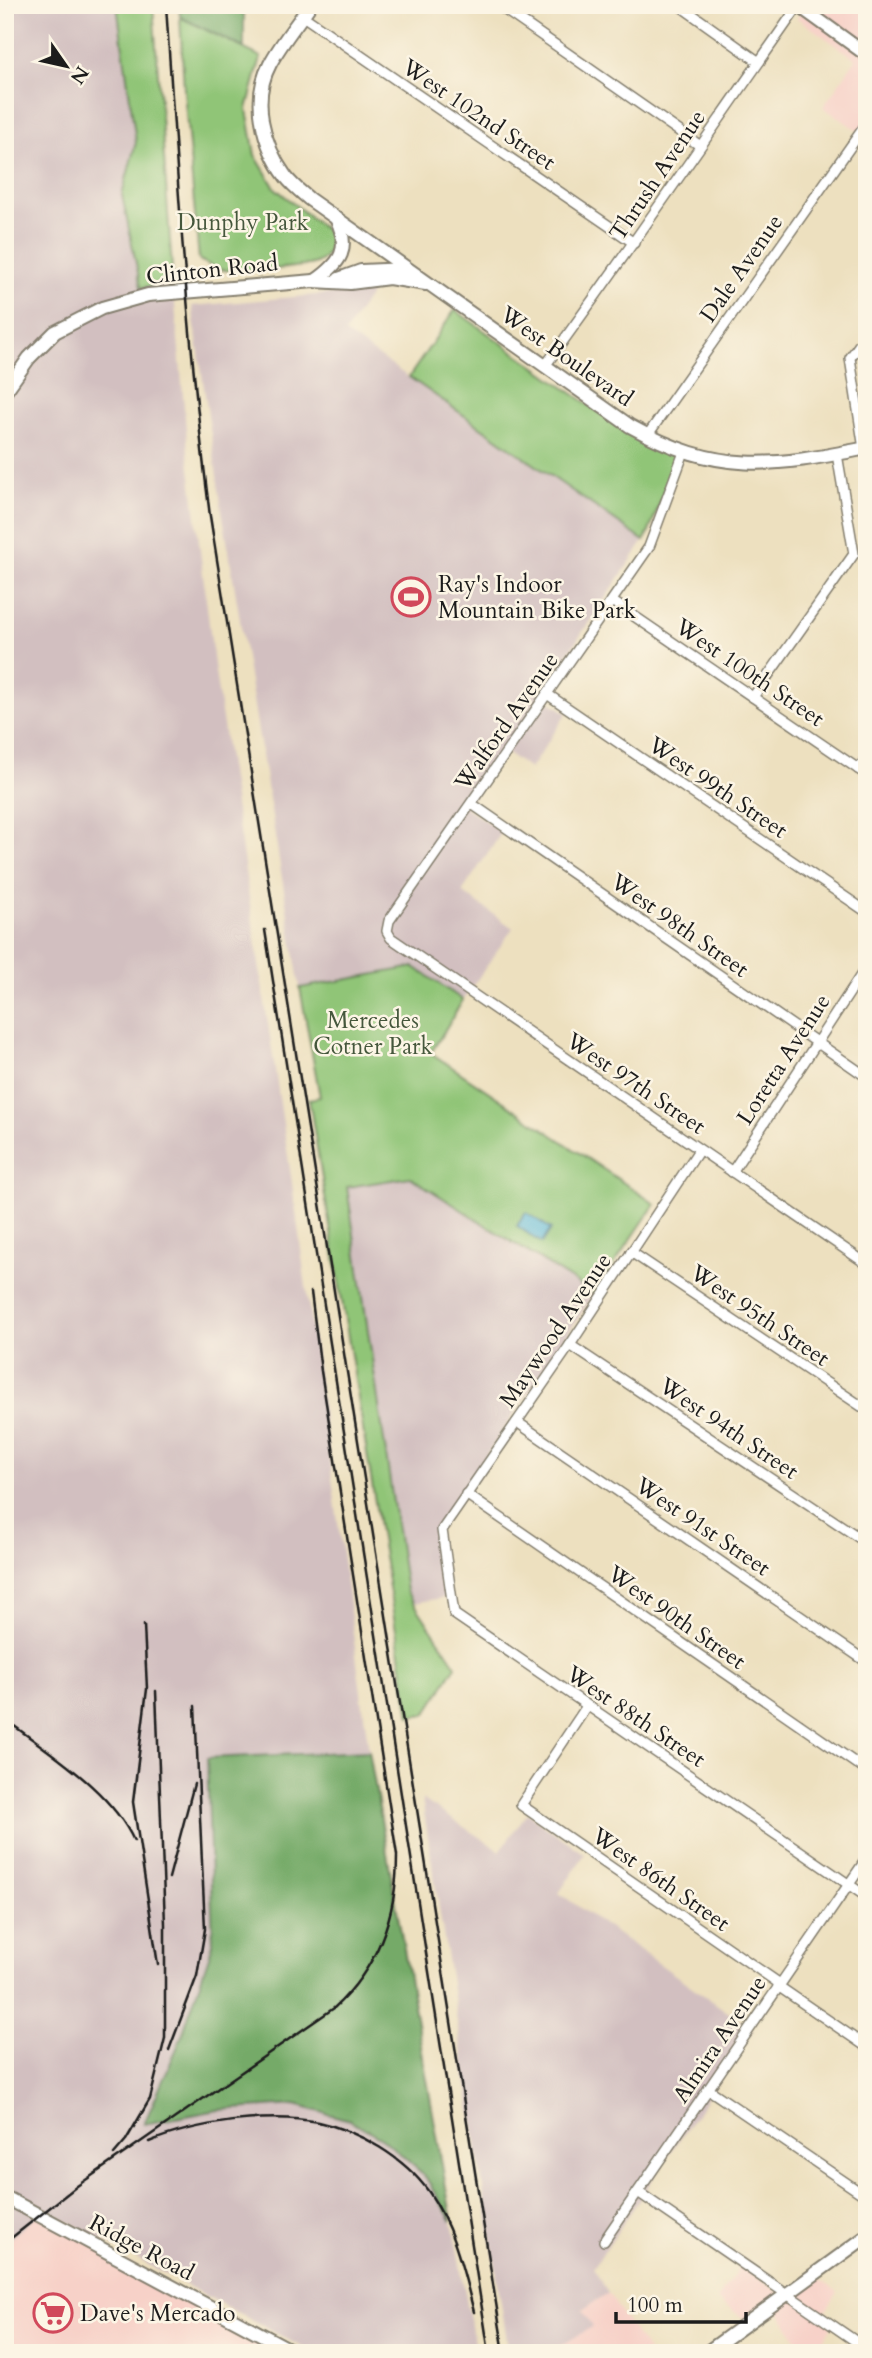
<svg xmlns="http://www.w3.org/2000/svg" width="872" height="2358" font-family="Cardo,serif">
<rect width="100%" height="100%" fill="#fcf5e5"/>
<filter id="ink" filterUnits="userSpaceOnUse"><feTurbulence type="fractalNoise" baseFrequency=".0143" numOctaves="2"/><feDisplacementMap in="SourceGraphic" scale="14" xChannelSelector="R" yChannelSelector="G"/><feConvolveMatrix kernelMatrix="1 2 1 2 8 2 1 2 1" color-interpolation-filters="sRGB"/></filter>
<filter id="wash" filterUnits="userSpaceOnUse"><feTurbulence type="fractalNoise" baseFrequency=".00686" numOctaves="4" result="noise"/><feDisplacementMap in="SourceGraphic" scale="28" xChannelSelector="R" yChannelSelector="G"/><feGaussianBlur stdDeviation="1.57" result="paint"/><feColorMatrix in="noise" values="0 0 0 0 0 0 0 0 0 0 0 0 0 0 0 0 0 1.4 0 .05"/><feComposite in="paint" operator="in"/></filter>
<g filter="url(#wash)">
<rect width="100%" height="100%" fill="#ede0bf"/>
<g fill="#f7d1c8">
<polygon points="805,5 867,5 867,137 823,107 856,59 797,18"/>
<polygon points="38,2215 296,2353 5,2353 5,2243"/>
<polygon points="740,2266 791,2301 819,2279 838,2292 824,2314 835,2321 823,2340 810,2353 805,2353 778,2310 755,2326 717,2300"/>
<polygon points="608,2293 649,2353 549,2353 592,2326 582,2310"/>
</g>
<g fill="#d2bfc0">
<polygon points="5,5 117,5 136,142 122,195 141,288 173,282 188,452 215,672 292,1183 369,1751 207,1758 213,1944 180,2041 144,2124 218,2110 295,2105 350,2120 383,2139 423,2174 452,2221 476,2353 313,2353 5,2188"/>
<polygon points="373,290 345,333 644,541 540,695 567,713 530,769 503,751 466,808 502,832 462,892 513,928 463,1000 414,967 300,988 222,510 192,306"/>
<polygon points="410,1177 594,1294 438,1528 447,1597 414,1603 406,1591 346,1187"/>
<polygon points="422,1799 500,1851 527,1813 585,1854 559,1893 753,2030 593,2268 608,2293 582,2310 593,2326 549,2353 509,2353"/>
<polygon points="5,2197 38,2215 5,2243"/>
</g>
<g fill="#90c577" stroke="#56704a" stroke-width="2">
<polygon points="117,5 153,5 173,282 141,288 122,195 136,142"/>
<path d="M180,17L261,57L247,109L255,155L275,188L328,232C335,243 327,259 316,263C303,268 239,272 224,270C216,270 207,263 199,260L184,90Z"/>
<polygon points="455,310 606,417 678,455 648,534 644,541 409,377"/>
<polygon points="414,967 463,1000 431,1053 655,1204 594,1294 410,1177 347,1187 406,1591 456,1666 426,1714 410,1716 309,1099 320,1097 300,988"/>
</g>
<g fill="#74aa68" stroke="#486342" stroke-width="2">
<polygon points="179,5 244,5 244,48 180,17"/>
<polygon points="369,1751 452,2221 423,2174 383,2139 350,2120 295,2105 218,2110 144,2124 180,2041 213,1944 207,1758"/>
</g>
<polygon fill="#59b8d8" stroke="#3a6a7a" stroke-width="2" points="526,1212 551,1229 542,1243 517,1226"/>
</g>
<g filter="url(#ink)">
<g fill="none" stroke-linecap="round" stroke-linejoin="round">
<g stroke="#847e6e" stroke-width="12">
<g id="street">
<polyline points="498,5 699,145"/>
<polyline points="679,5 759,62"/>
<polyline points="303,16 634,243"/>
<path d="M545,366C632,247 714,126 799,5"/>
<polyline points="647,436 867,123"/>
<polyline points="864,449 850,358 867,334"/>
<polyline points="684,452 649,547 389,921 387,931 391,938 867,1264"/>
<polyline points="612,601 867,775"/>
<polyline points="547,694 867,912"/>
<polyline points="753,697 854,554 837,454"/>
<polyline points="858,769 867,757"/>
<polyline points="472,804 867,1077"/>
<polyline points="699,1150 570,1345 442,1530 454,1614 867,1897"/>
<polyline points="732,1172 867,966"/>
<polyline points="631,1252 867,1410"/>
<polyline points="570,1345 867,1543"/>
<polyline points="517,1422 867,1662"/>
<polyline points="466,1494 867,1771"/>
<polyline points="587,1706 521,1805 780,1984"/>
<polyline points="778,1986 867,2047"/>
<polyline points="708,2089 867,2197"/>
<polyline points="638,2192 867,2349"/>
<polyline points="604,2241 867,1858"/>
</g>
</g>
<g stroke="#847e6e" stroke-width="16">
<g id="secondary">
<path d="M310,5C297,24 281,43 270,64C251,99 263,146 286,177C292,185 301,192 309,199L630,426C718,475 772,467 867,448"/>
<polyline points="798,5 867,55"/>
<polyline points="339,279 361,271 407,269"/>
<path d="M315,281C341,263 351,249 336,218"/>
<polyline points="5,392 29,358 55,332 102,308 148,295 314,281 350,283 389,278 426,284"/>
<polyline points="5,2197 296,2353"/>
<polyline points="706,2353 867,2236"/>
</g>
</g>
<use href="#street" stroke="#fff" stroke-width="9"/>
<use href="#secondary" stroke="#fff" stroke-width="12"/>
<g stroke="#1c1c1c" stroke-width="2.5">
<path d="M166,5C177,176 188,346 210,516L504,2353"/>
<polyline points="265,930 489,2353"/>
<polyline points="144,1625 147,1689 133,1802 158,1965"/>
<path d="M5,1719C49,1753 111,1790 134,1841"/>
<polyline points="169,1878 194,1784"/>
<polyline points="169,2050 197,1976 205,1929 195,1706"/>
<path d="M149,2142C194,2123 269,2112 318,2122C359,2131 404,2157 429,2192C454,2228 463,2270 474,2312"/>
<polyline points="114,2154 126,2140 150,2099 165,2038 165,1924 156,1691"/>
<path d="M5,2243L77,2186L334,2008C378,1967 397,1915 397,1855L321,1371L311,1292"/>
</g>
</g>
</g>
<defs>
<g id="stadium-ring" transform="scale(2.0125)"><circle r="9.5" fill="#fcf5e5" stroke="#d1495b" stroke-width="1.5"/><path d="M0-5a6.5 5 0 1 0 0 10a6.5 5 0 1 0 0-10ZM-3.5-1.8h7v3.6h-7Z" fill="#d1495b"/></g>
<g id="supermarket-ring" transform="scale(2.0125)"><circle r="9.5" fill="#fcf5e5" stroke="#d1495b" stroke-width="1.5"/><path d="M-6-5.5h2.5l.6 2H6L4.5 2H-2.5L-4.4-4H-6ZM-1.5 3.2a1.3 1.3 0 1 0 .1 0ZM3 3.2a1.3 1.3 0 1 0 .1 0Z" fill="#d1495b"/></g>
</defs>
<g fill-rule="evenodd">
<use href="#stadium-ring" x="411" y="597"/>
<use href="#supermarket-ring" x="53" y="2313"/>
</g>
<g text-anchor="middle" stroke-width="5" stroke-linejoin="round" paint-order="stroke">
<g font-size="23" fill="#1c1c1c" stroke="#fcf5e5">
<text transform="translate(479 114) rotate(34)" y="8">West 102nd Street</text>
<text transform="translate(657 175) rotate(-56)" y="8">Thrush Avenue</text>
<text transform="translate(741 268) rotate(-55)" y="8">Dale Avenue</text>
<text transform="translate(212 269) rotate(-6)" y="8">Clinton Road</text>
<text transform="translate(567 356) rotate(35)" y="8">West Boulevard</text>
<text transform="translate(750 672) rotate(34)" y="8">West 100th Street</text>
<text transform="translate(506 721) rotate(-55)" y="8">Walford Avenue</text>
<text transform="translate(718 787) rotate(34)" y="8">West 99th Street</text>
<text transform="translate(680 925) rotate(35)" y="8">West 98th Street</text>
<text transform="translate(783 1059) rotate(-57)" y="8">Loretta Avenue</text>
<text transform="translate(636 1083) rotate(34)" y="8">West 97th Street</text>
<text transform="translate(760 1315) rotate(34)" y="8">West 95th Street</text>
<text transform="translate(555 1330) rotate(-56)" y="8">Maywood Avenue</text>
<text transform="translate(729 1428) rotate(34)" y="8">West 94th Street</text>
<text transform="translate(703 1526) rotate(34)" y="8">West 91st Street</text>
<text transform="translate(677 1617) rotate(35)" y="8">West 90th Street</text>
<text transform="translate(636 1716) rotate(34)" y="8">West 88th Street</text>
<text transform="translate(661 1879) rotate(35)" y="8">West 86th Street</text>
<text transform="translate(719 2039) rotate(-56)" y="8">Almira Avenue</text>
<text transform="translate(142 2247) rotate(28)" y="8">Ridge Road</text>
</g>
<g font-size="23" fill="#45573c" stroke="#fcf5e5">
<text x="243" y="230">Dunphy Park</text>
<text x="373" y="1028">Mercedes<tspan x="373" dy="26">Cotner Park</tspan></text>
</g>
<g font-size="23" fill="#1c1c1c" stroke="#fcf5e5" text-anchor="start">
<text x="438" y="592">Ray's Indoor<tspan x="438" dy="26">Mountain Bike Park</tspan></text>
<text x="80" y="2321">Dave's Mercado</text>
</g>
</g>
<rect width="872" height="2358" fill="none" stroke="#fcf5e5" stroke-width="28"/>
<g transform="translate(66 66) rotate(124)" stroke="#fcf5e5" stroke-width="5" paint-order="stroke">
<path d="M0-5L12 26L0 18L-12 26Z" fill="#1c1c1c"/>
<text y="-10" font-size="19" font-weight="bold" text-anchor="middle" fill="#1c1c1c">N</text>
</g>
<path d="M616 2312v10h130v-10" fill="none" stroke="#1c1c1c" stroke-width="3.5"/>
<text x="627" y="2312" font-size="21" fill="#1c1c1c" stroke="#fcf5e5" stroke-width="5" paint-order="stroke">100 m</text>
</svg>
